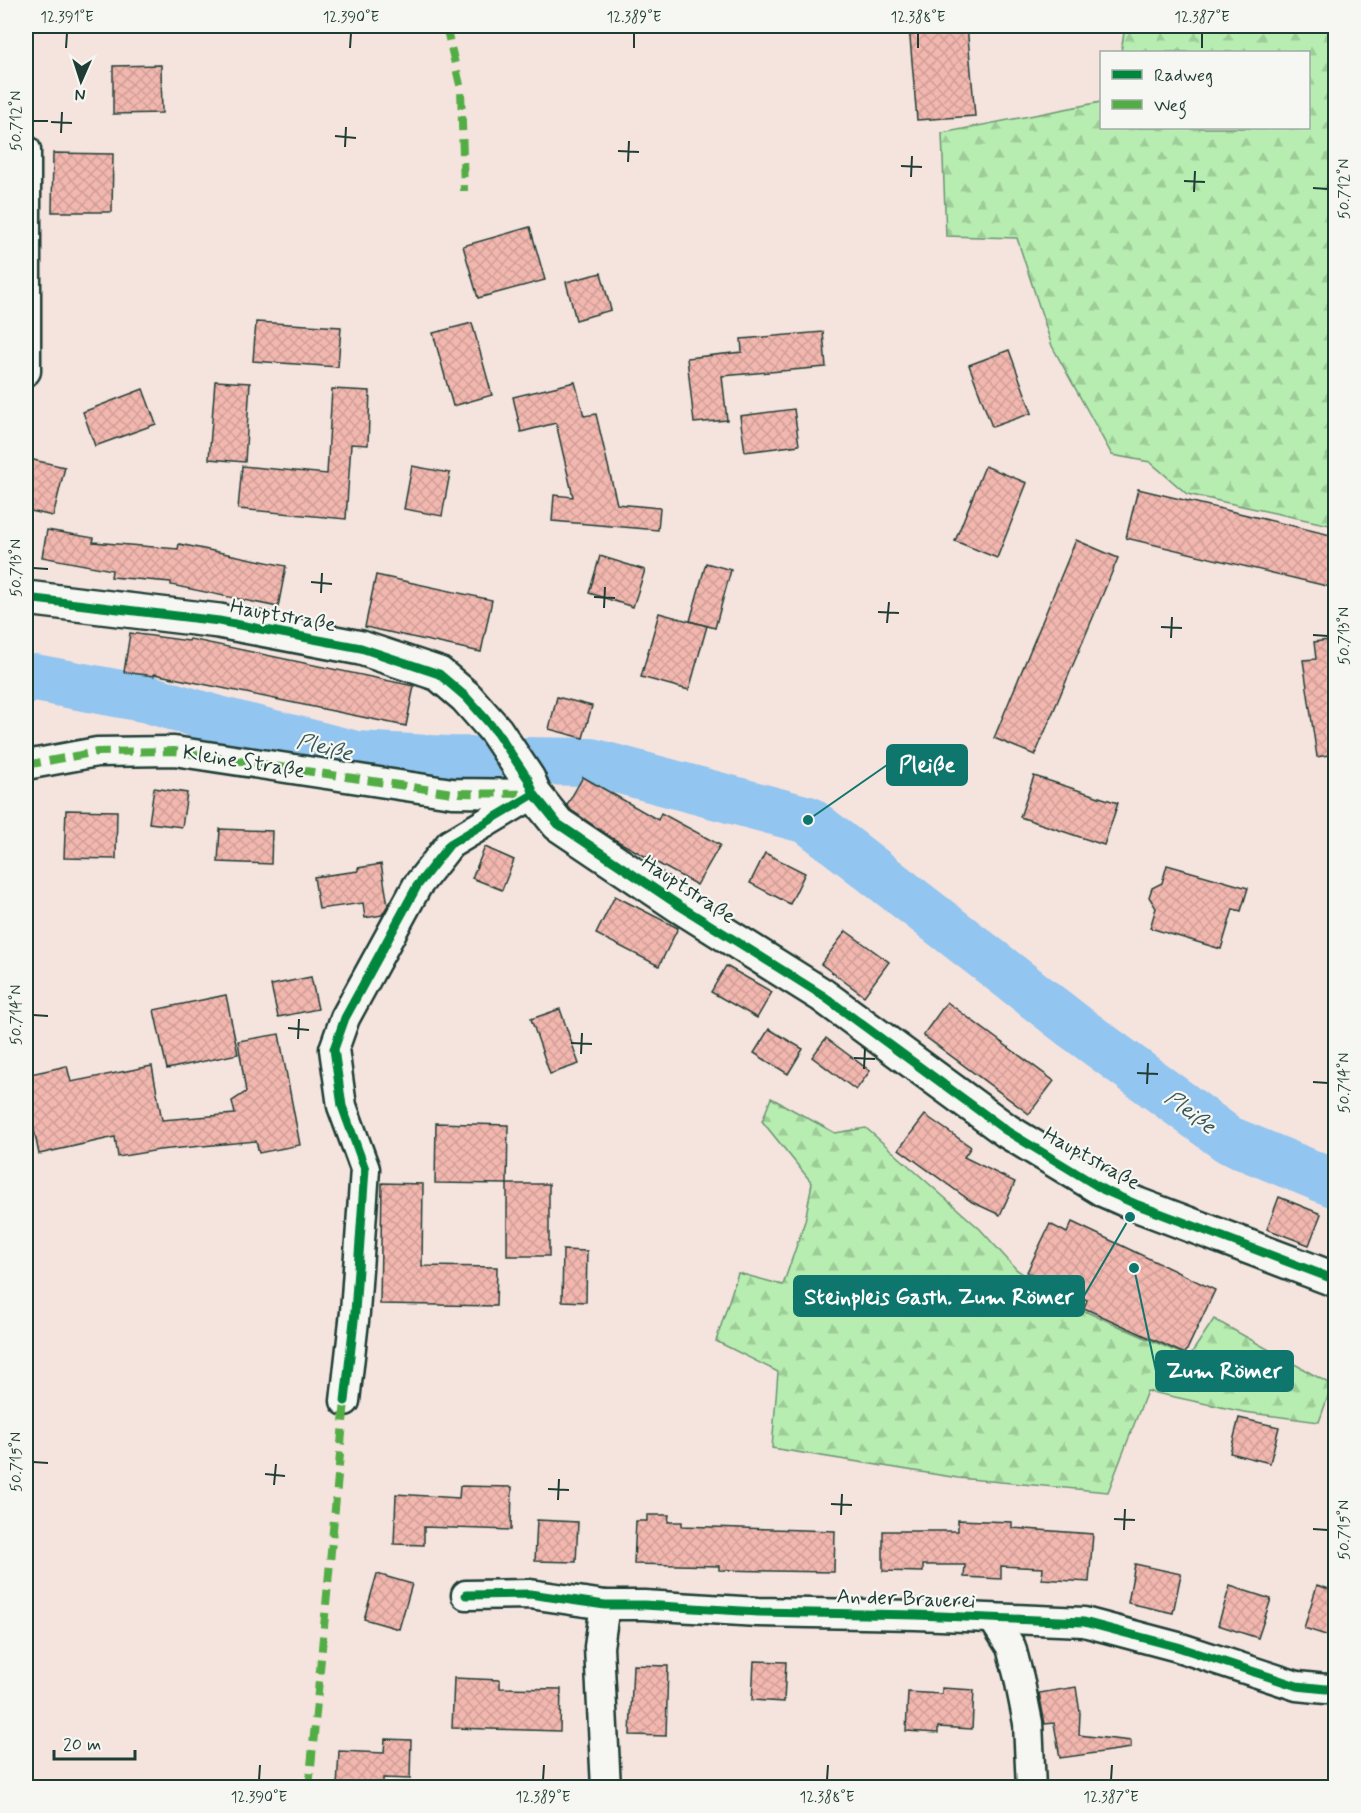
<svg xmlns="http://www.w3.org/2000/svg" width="1361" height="1813" font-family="Mynerve,sans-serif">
<defs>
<pattern id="forest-firs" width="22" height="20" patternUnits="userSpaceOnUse" patternTransform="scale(1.5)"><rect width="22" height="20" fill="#b7edb0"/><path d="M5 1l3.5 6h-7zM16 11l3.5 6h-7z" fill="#9dcc98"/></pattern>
<pattern id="building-cross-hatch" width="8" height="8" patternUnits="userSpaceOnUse" patternTransform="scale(1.5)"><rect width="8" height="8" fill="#f2b7af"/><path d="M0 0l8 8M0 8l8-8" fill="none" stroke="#cf9e97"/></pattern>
</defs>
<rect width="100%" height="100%" fill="#f5e3de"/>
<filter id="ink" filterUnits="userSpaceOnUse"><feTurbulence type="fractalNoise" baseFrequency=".0167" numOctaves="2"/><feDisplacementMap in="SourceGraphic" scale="12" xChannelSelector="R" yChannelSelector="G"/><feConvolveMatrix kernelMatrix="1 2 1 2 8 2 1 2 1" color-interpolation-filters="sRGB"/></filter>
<g filter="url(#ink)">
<g fill="url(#forest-firs)" stroke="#6b9572" stroke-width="1.5">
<polygon points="1125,26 1335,26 1336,525 1334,526 1187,494 1150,462 1112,455 1052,346 1017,238 946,236 942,133 1101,102 1102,128 1308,128 1308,52 1121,52"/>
<polygon points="771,1098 835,1133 866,1128 980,1229 1017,1270 1071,1305 1189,1357 1214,1319 1332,1385 1319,1422 1244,1412 1147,1391 1108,1492 958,1478 772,1448 778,1372 716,1341 738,1273 783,1285 805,1221 812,1183 762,1121"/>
</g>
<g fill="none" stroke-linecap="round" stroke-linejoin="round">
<polyline stroke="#92c5ef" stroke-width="48" points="26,680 35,678 148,699 218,720 356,755 448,760 591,762 808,820 1075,1027 1229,1140 1336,1184"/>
</g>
<g fill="url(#building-cross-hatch)" stroke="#1f3d34" stroke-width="1.5">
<polygon points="909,26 967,26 975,116 917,120"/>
<polygon points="161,65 162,113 113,114 113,66"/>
<polygon points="53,153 113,154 112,212 52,212"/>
<polygon points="530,227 545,280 478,298 463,246"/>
<polygon points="601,273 611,310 576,320 566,282"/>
<polygon points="256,322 341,327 338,367 253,361"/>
<polygon points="472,323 492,395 453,406 433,333"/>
<polygon points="823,332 826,367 722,376 727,420 694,423 687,358 742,352 741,339"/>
<polygon points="1009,350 1032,413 992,427 969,365"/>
<polygon points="215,381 250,383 245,462 209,459"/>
<polygon points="575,382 584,416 596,414 617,504 660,508 658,530 552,521 554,495 573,497 556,423 521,432 513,397"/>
<polygon points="143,389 156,424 95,446 83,412"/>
<polygon points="332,389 370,391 368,445 351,444 346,519 238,509 242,466 327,474"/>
<polygon points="794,409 799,445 745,452 740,416"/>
<polygon points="29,459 65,467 53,516 26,510 26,474"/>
<polygon points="412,466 450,473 442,516 404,509"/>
<polygon points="985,466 1027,483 997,558 955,541"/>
<polygon points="1138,489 1335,536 1335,588 1126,538"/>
<polygon points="47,530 94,538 93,542 178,549 179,544 286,566 278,607 171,585 171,582 111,577 112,570 42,557"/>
<polygon points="1076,540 1118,558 1035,755 994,738"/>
<polygon points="600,556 645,570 633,607 589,593"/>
<polygon points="706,563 731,570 715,628 690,621"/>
<polygon points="376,575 492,600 481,652 365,627"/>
<polygon points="659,613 707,626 689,690 641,677"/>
<polygon points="130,633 189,641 190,639 414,686 406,726 154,674 154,676 124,672"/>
<polygon points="1335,639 1335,754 1317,757 1303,660 1316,659 1314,642"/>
<polygon points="557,697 592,706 583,738 549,729"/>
<polygon points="1034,776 1118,803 1104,845 1020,817"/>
<polygon points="583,777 658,820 661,813 720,845 697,885 612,838 571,810 567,805"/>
<polygon points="154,788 187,793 182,827 149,823"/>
<polygon points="66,810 117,811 116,859 64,858"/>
<polygon points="220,829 272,831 271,864 218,862"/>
<polygon points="485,847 514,860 502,890 472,878"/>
<polygon points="765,853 805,873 790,904 750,883"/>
<polygon points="381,864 388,905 382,915 365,918 363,903 319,909 314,877 358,871 358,868"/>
<polygon points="1167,865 1248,888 1241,911 1233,909 1221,949 1150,928 1156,908 1149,897 1152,888 1162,883"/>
<polygon points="615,896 678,928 659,966 596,934"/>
<polygon points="846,931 889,962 864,996 821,964"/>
<polygon points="726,966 772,992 757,1018 711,992"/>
<polygon points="311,977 318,1009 278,1017 271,985"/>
<polygon points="226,995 238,1054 167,1069 154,1010"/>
<polygon points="947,1002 1054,1081 1029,1114 923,1035"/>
<polygon points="560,1009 579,1064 550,1074 531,1019"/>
<polygon points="769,1029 803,1049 788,1074 754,1053"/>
<polygon points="279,1034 300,1145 259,1153 256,1141 159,1150 118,1157 115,1137 39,1154 26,1091 26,1075 67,1066 71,1082 152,1066 162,1120 235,1114 232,1101 246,1092 238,1041"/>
<polygon points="826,1038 870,1071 856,1090 812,1057"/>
<polygon points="925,1115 971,1147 964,1157 1015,1182 1000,1215 972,1202 899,1149"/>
<polygon points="436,1123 508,1125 507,1184 435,1183"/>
<polygon points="382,1183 423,1184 422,1266 497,1267 496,1306 380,1304"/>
<rect x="507" y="1184" width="42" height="72"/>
<polygon points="1279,1197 1321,1214 1309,1245 1267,1229"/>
<polygon points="1072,1222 1215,1290 1185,1354 1084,1308 1087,1300 1027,1272 1050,1224 1067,1233"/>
<polygon points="563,1250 587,1251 586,1302 562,1301"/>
<polygon points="1239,1418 1279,1427 1270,1463 1230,1453"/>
<polygon points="460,1486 512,1487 511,1530 424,1527 424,1545 394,1544 396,1494 459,1498"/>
<polygon points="647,1515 669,1515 668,1522 682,1522 682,1526 835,1531 834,1572 719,1570 719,1566 634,1564 636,1521 647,1521"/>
<polygon points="537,1520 578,1522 576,1562 535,1561"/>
<polygon points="958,1520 1012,1522 1012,1528 1093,1534 1089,1582 1042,1579 1043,1568 1001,1566 1001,1579 964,1577 965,1565 923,1565 923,1572 883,1571 883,1531 958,1531"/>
<polygon points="1135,1564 1181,1574 1173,1613 1128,1603"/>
<polygon points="377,1574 412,1584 399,1629 364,1619"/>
<polygon points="1317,1585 1335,1591 1335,1638 1304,1628"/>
<polygon points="1230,1586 1271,1599 1258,1638 1218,1625"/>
<polygon points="754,1661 786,1662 784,1702 752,1700"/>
<polygon points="633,1665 668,1666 666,1736 630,1735"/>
<polygon points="454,1678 500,1680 500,1688 561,1689 560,1731 452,1728"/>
<polygon points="1076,1687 1080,1713 1079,1735 1131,1741 1131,1748 1060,1758 1054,1723 1045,1724 1039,1693"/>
<polygon points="942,1688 974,1690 972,1729 938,1727 938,1733 906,1731 908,1692 942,1694"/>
<polygon points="385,1739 411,1740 410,1779 383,1778 383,1788 337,1788 339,1751 384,1753"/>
</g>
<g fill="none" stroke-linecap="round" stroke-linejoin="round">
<g stroke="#1f3d34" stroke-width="33">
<g id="minor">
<polyline points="26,150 26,371"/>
<polyline points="26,765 97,752 174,751 452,793 534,794"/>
<polyline points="345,1401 355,1312 365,1169 342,1106 334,1049 345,1018 417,886 450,844 534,794"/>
<polyline points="466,1595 530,1594 605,1605 644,1605 758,1612 916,1615 1084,1622 1178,1647 1297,1686 1326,1689 1336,1688"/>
<polyline points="605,1605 599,1647 606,1788"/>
<polyline points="993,1619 1011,1647 1019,1678 1028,1723 1031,1788"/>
</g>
</g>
<g stroke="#1f3d34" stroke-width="38">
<polyline id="secondary" points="26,598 219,621 361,648 439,674 466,697 496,731 528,779 534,794 558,824 680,906 822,995 1007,1131 1104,1190 1138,1205 1336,1280"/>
</g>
<use href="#minor" stroke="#f6f6f2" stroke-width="28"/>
<use href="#secondary" stroke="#f6f6f2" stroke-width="33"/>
<g stroke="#52ad45" stroke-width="8" stroke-dasharray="15 8" stroke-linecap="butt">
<polyline points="446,26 461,89 464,191"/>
<polyline points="26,765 97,752 174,751 452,793 531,794"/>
<polyline points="309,1788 345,1401"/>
</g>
<g stroke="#f6f6f2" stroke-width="13">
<g id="cycleway">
<polyline points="26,598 219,621 361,648 439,674 466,697 496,731 528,779 534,794 558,824 680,906 822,995 1007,1131 1104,1190 1138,1205 1336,1280"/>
<polyline points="345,1401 355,1312 365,1169 342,1106 334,1049 345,1018 417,886 450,844 534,794"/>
<polyline points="466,1595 530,1594 605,1605 644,1605 758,1612 916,1615 1084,1622 1178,1647 1297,1686 1326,1689 1336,1688"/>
</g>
</g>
<use href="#cycleway" stroke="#00873e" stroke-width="9"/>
</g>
</g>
<path fill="none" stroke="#1f3d34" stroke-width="2" d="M66,48L67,33M350,48L351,33M634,48V33M918,48V33M1202,48V33M33,121H48M51,122L72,123M61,133L62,112M335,136L356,138M345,147L346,127M618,151L639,152M628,162L629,141M901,166L922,167M911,177L912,156M1184,181L1205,182M1313,188L1328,189M1194,192L1195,171M33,568L48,569M311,582L332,584M321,593L322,573M594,597L615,598M604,608L605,587M878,612L899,613M887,623L889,602M1161,627L1182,628M1313,635L1328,636M1171,638L1172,617M33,1015L48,1016M288,1028L309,1030M298,1039L299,1019M571,1043L592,1044M581,1054L582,1033M854,1058L875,1059M864,1069L865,1048M1137,1073L1158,1074M1313,1082L1328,1083M1147,1084L1148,1063M33,1462L48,1463M265,1474L285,1476M274,1485L276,1464M548,1489L569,1490M558,1500L559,1479M831,1504L852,1505M841,1515L842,1494M1114,1519L1135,1520M1313,1529L1328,1530M1124,1530L1125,1509M259,1780L260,1765M543,1780L544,1765M827,1780L828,1765M1111,1780L1112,1765"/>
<g text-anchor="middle" stroke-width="4.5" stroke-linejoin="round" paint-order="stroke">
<g font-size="21" fill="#1f3d34" stroke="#f6f6f2">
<text transform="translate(283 615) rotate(10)" y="7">Hauptstraße</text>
<text transform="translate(244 761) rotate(9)" y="7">Kleine Straße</text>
<text transform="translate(689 889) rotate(33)" y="7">Hauptstraße</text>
<text transform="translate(1092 1158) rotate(29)" y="7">Hauptstraße</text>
<text transform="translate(906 1598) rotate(2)" y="7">An der Brauerei</text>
</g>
<g font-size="22" font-style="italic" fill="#365859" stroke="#f6f6f2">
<text transform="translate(325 746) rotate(14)" y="8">Pleiße</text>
<text transform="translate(1191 1111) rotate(37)" y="8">Pleiße</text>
</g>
</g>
<path fill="none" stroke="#0f766e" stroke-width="2" d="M808 820L887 765M1130 1217L1084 1296M1134 1268L1156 1371"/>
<g fill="#0f766e" stroke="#f6f6f2" stroke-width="2">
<circle cx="808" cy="820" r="6"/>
<circle cx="1130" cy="1217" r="6"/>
<circle cx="1134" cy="1268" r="6"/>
</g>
<g fill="#0f766e" stroke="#0f766e" stroke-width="2">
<rect x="887" y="745" width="80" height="40" rx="6"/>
<rect x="794" y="1276" width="290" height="40" rx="6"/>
<rect x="1156" y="1351" width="137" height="40" rx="6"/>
</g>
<g font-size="22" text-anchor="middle" font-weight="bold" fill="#fff">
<text x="927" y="772">Pleiße</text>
<text x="939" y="1304">Steinpleis Gasth. Zum Römer</text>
<text x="1224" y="1378">Zum Römer</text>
</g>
<rect width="1361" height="1813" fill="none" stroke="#f6f6f2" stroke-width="66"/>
<rect x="1100" y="51" width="210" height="78" fill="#f6f6f2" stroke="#a0aca6" stroke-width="1.5"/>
<rect x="1112" y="70" width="30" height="9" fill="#00873e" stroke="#a0aca6" stroke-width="1.5"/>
<text x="1154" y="81" font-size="18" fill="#1f3d34">Radweg</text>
<rect x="1112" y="100" width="30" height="9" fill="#52ad45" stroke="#a0aca6" stroke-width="1.5"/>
<text x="1154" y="111" font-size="18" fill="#1f3d34">Weg</text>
<g transform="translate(81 81) rotate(183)" stroke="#f6f6f2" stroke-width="4.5" paint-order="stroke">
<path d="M0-4.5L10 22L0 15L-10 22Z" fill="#1f3d34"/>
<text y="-9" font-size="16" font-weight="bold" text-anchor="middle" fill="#1f3d34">N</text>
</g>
<path d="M54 1750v9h81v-9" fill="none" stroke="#1f3d34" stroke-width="3"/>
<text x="63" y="1750" font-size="18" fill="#1f3d34" stroke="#f6f6f2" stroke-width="4.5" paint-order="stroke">20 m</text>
<rect x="33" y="33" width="1295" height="1747" fill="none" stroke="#1f3d34" stroke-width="2"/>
<g font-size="15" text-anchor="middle" fill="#1f3d34">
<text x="67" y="22">12.391°E</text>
<text x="351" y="22">12.390°E</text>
<text x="634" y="22">12.389°E</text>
<text x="918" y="22">12.388°E</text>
<text x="1202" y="22">12.387°E</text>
<text transform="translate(16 121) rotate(-90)" y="5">50.712°N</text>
<text transform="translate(1344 189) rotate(-90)" y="5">50.712°N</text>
<text transform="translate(16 568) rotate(-90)" y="5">50.713°N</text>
<text transform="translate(1344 636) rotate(-90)" y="5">50.713°N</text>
<text transform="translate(16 1015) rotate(-90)" y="5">50.714°N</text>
<text transform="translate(1344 1083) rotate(-90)" y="5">50.714°N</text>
<text transform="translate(16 1462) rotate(-90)" y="5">50.715°N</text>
<text transform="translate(1344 1530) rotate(-90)" y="5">50.715°N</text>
<text x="259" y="1802">12.390°E</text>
<text x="543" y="1802">12.389°E</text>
<text x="827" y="1802">12.388°E</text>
<text x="1111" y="1802">12.387°E</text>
</g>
</svg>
